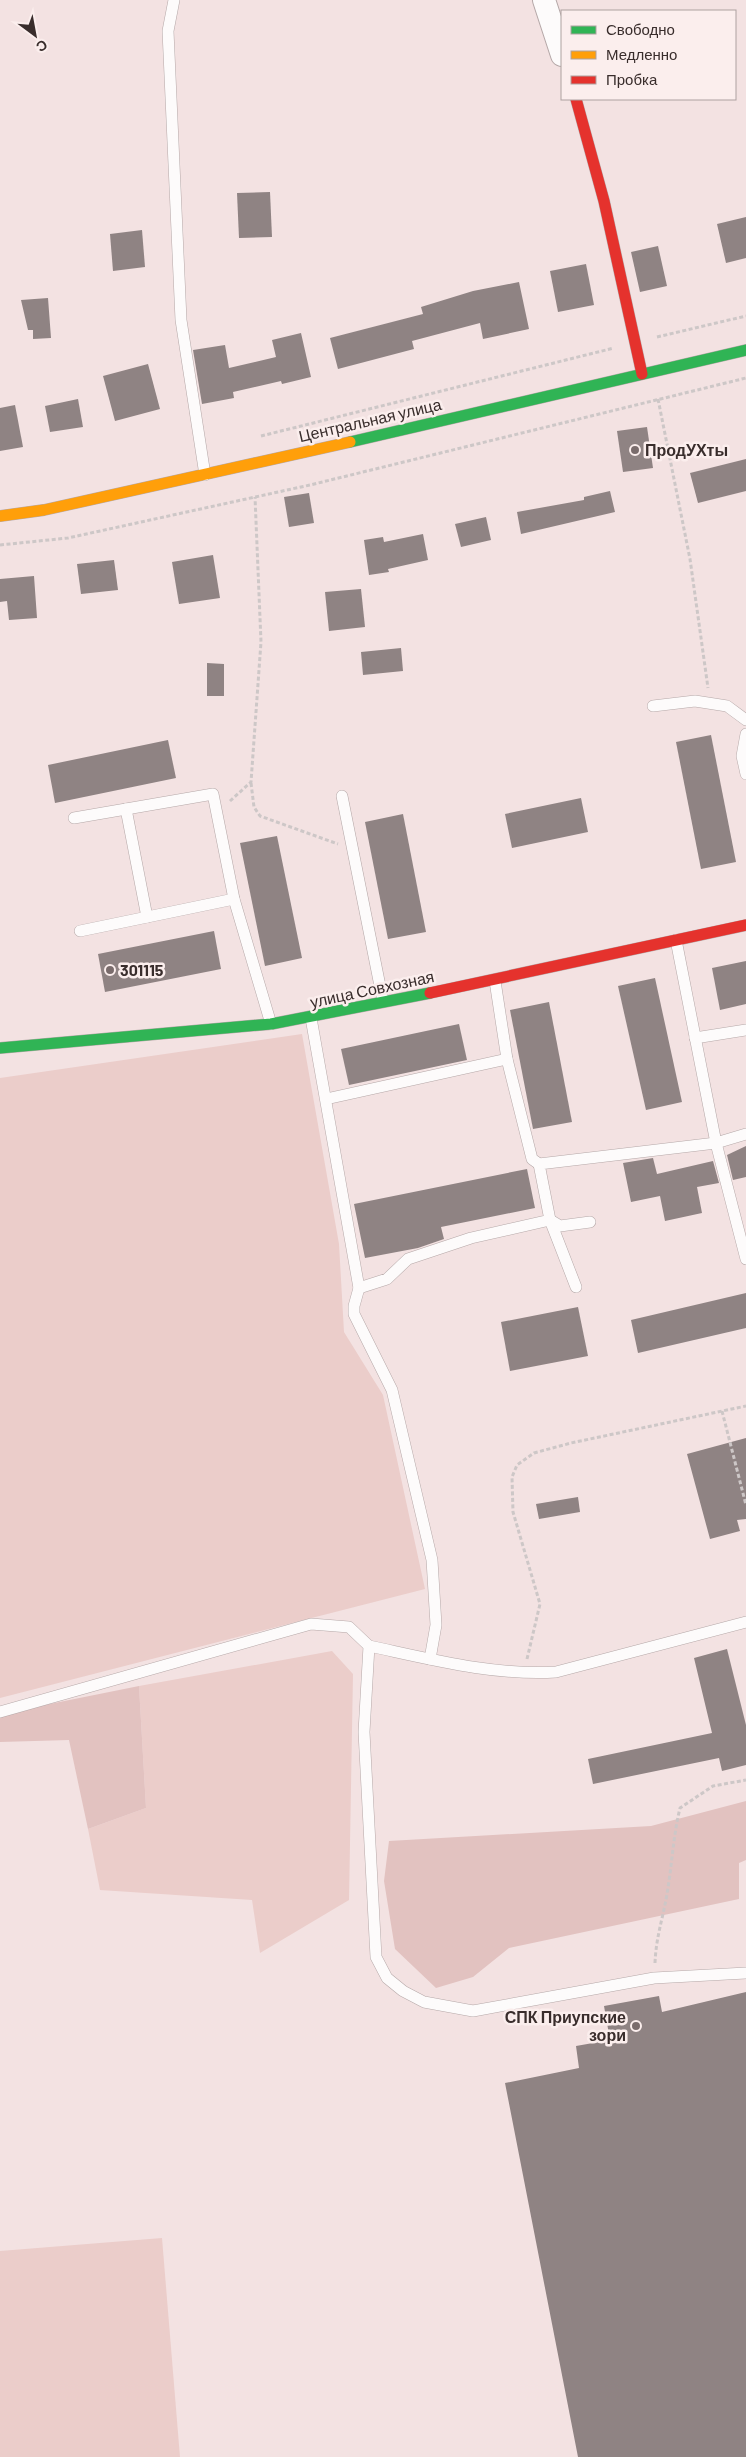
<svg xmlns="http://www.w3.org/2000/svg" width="746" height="2457" font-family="Barlow,sans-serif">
<rect width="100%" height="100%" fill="#f3e2e2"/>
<g fill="#ebcdca">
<polygon points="302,1034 339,1244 344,1332 383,1395 425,1589 0,1698 0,1078"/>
<polygon points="332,1651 353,1674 349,1900 260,1953 252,1900 100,1890 88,1829 146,1808 139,1686"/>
<polygon points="162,2238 180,2457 0,2457 0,2251"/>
</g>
<g fill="#e2c2c0">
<polygon points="139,1686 146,1808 88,1829 69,1740 0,1742 0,1714"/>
<polygon points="746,1801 746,1860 739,1863 739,1899 509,1948 473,1977 436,1988 395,1949 384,1881 389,1841 651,1826"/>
</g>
<g fill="#8f8383">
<polygon points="270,192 272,237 239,238 237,193"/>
<polygon points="746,217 746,258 726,263 717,224"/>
<polygon points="142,230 145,267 113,271 110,234"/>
<polygon points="658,246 667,286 640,292 631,252"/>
<polygon points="586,264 594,305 558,312 550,271"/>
<polygon points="519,282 529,329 483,339 480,323 412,341 414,349 338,369 330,338 423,314 421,307 473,291"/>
<polygon points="48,298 51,338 33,339 33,330 28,330 21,300"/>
<polygon points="301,333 311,377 282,384 281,381 233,392 234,398 202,404 193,350 225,345 229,368 276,357 272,340"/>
<polygon points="148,364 160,409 115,421 103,376"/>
<polygon points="78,399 83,427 50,432 45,406"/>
<polygon points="15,405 23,447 0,451 0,408"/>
<polygon points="647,427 653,468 623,472 617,431"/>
<polygon points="746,459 746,491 698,503 690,473"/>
<polygon points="610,491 615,512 521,534 517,512 584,500 584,497"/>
<polygon points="309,493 314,523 289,527 284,497"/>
<polygon points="486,517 491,540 461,547 455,524"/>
<polygon points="423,534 428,560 388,569 389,572 369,575 364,540 383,537 384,542"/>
<polygon points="213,555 220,598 179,604 172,562"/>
<polygon points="114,560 118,590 81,594 77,564"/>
<polygon points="34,576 37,618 9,620 7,601 0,602 0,579"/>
<polygon points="361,589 365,627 329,631 325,592"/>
<polygon points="401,648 403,671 363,675 361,652"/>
<polygon points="207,663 224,664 224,696 207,696"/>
<polygon points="711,735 736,862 701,869 676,742"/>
<polygon points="168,740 176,778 55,803 48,765"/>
<polygon points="581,798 588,832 512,848 505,814"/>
<polygon points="403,814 426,932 388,939 365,822"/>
<polygon points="277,836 302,958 265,966 240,843"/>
<polygon points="214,931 221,969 105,992 98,954"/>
<polygon points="746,961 746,1004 720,1010 712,968"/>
<polygon points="655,978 682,1102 646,1110 618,986"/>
<polygon points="549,1002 572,1122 533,1129 510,1010"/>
<polygon points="459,1024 467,1060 349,1085 341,1049"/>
<polygon points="746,1146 746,1177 733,1180 727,1155"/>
<polygon points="653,1158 657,1174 713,1161 719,1183 697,1187 702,1213 665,1221 660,1196 631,1202 623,1163"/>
<polygon points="527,1169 535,1208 441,1227 444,1239 418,1248 365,1258 354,1204"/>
<polygon points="746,1293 746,1328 638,1353 631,1320"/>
<polygon points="578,1307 588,1356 510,1371 501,1322"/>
<polygon points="746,1438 746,1519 737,1520 740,1531 710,1539 687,1454"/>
<polygon points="578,1497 580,1512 539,1519 536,1504"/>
<polygon points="727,1649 746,1725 746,1765 722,1771 719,1758 593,1784 588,1759 712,1733 694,1658"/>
<polygon points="746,1992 746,2457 578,2457 505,2083 579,2068 576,2046 610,2040 604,2006 659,1996 662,2012"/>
</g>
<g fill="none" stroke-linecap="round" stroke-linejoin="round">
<g stroke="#b5a8a8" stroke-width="12">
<g id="lane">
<polyline points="174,0 168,31 181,320 205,475"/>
<polyline points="653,706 695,701 727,706 746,720"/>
<polyline points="746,734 742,756 746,774"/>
<polyline points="342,796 383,1001"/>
<polyline points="126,809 147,917"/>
<polyline points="74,818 213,794 234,899 271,1024"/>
<polyline points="80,931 234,899"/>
<polyline points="676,940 716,1143 746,1259"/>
<polyline points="495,981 507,1059 532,1159 539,1164"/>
<polyline points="311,1018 359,1288 387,1279 408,1259 471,1238 550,1220 539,1164 716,1143 746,1134"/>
<polyline points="695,1038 746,1030"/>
<polyline points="326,1099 507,1059"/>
<polyline points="550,1220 576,1287"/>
<polyline points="550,1220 560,1226 590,1222"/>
<polyline points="359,1288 354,1306 354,1314 392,1390 432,1560 436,1625 430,1659"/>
<path d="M369,1646C430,1659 494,1676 556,1672L746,1622"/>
<polyline points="0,1712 311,1624 349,1627 369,1646 364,1732 376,1957 387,1978 403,1991 424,2002 473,2011 654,1978 746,1973"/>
</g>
</g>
<g stroke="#b5a8a8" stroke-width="24">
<polyline id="street" points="544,0 562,55"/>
</g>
<g stroke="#b5a8a8" stroke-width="12">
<g id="fast">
<polyline points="350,442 746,350"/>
<polyline points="0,1048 271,1024 430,993"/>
</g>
</g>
<g stroke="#b5a8a8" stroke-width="12">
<polyline id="slow" points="0,516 44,510 350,442"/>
</g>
<g stroke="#b5a8a8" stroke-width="12">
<g id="jam">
<polyline points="576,99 604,201 642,374"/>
<polyline points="430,993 746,925"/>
</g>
</g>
<g stroke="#cdc7c7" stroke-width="3" stroke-dasharray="4 2.5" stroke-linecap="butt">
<polyline points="657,337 746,316"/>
<polyline points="658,399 690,559 708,688"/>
<polyline points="261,436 614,348"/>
<polyline points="0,545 68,538 310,485 746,378"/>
<polyline points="251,783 254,807 260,816 338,844"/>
<polyline points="230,801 251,782 261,642 255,497"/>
<polyline points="722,1411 746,1505"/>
<polyline points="527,1659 540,1604 513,1512 512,1477 517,1465 534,1453 571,1443 746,1406"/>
<path d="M655,1963C656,1937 663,1918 667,1894C672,1865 673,1837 680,1808L713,1786L746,1780"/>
</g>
<use href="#lane" stroke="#fdfbfb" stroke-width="11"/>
<use href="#street" stroke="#fdfbfb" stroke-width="22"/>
<use href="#fast" stroke="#30b455" stroke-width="11"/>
<use href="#slow" stroke="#ff9f0a" stroke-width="11"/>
<use href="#jam" stroke="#e5322d" stroke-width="11"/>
</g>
<g fill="#7a6c6c" stroke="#fbeeed" stroke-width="2">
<circle cx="635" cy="450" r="5"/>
<circle cx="110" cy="970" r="5"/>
<circle cx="636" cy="2026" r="5"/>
</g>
<g text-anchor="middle" stroke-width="5" stroke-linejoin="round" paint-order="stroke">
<g font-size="16" fill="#392d2c" stroke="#fbeeed">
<text transform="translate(370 420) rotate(-13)" y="6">Центральная улица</text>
<text transform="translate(372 989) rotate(-12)" y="6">улица Совхозная</text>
</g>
<g font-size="16" font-weight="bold" fill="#392d2c" stroke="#fbeeed" text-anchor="start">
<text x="645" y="456">ПродУХты</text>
<text x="120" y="976">301115</text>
<text x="626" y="2023" text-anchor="end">СПК Приупские<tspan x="626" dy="18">зори</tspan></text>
</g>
</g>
<rect x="561" y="10" width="175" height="90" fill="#fbeeed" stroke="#ada1a0"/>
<rect x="571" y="26" width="25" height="8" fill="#30b455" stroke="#ada1a0"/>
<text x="606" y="35" font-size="15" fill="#392d2c">Свободно</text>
<rect x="571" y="51" width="25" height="8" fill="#ff9f0a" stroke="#ada1a0"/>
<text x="606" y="60" font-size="15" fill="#392d2c">Медленно</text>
<rect x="571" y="76" width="25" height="8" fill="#e5322d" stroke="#ada1a0"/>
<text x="606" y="85" font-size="15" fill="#392d2c">Пробка</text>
<g transform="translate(35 35) rotate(148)" stroke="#fbeeed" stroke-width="4" paint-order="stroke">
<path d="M0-4L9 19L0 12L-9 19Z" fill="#392d2c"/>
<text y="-8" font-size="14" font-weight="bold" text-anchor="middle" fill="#392d2c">С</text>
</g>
</svg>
